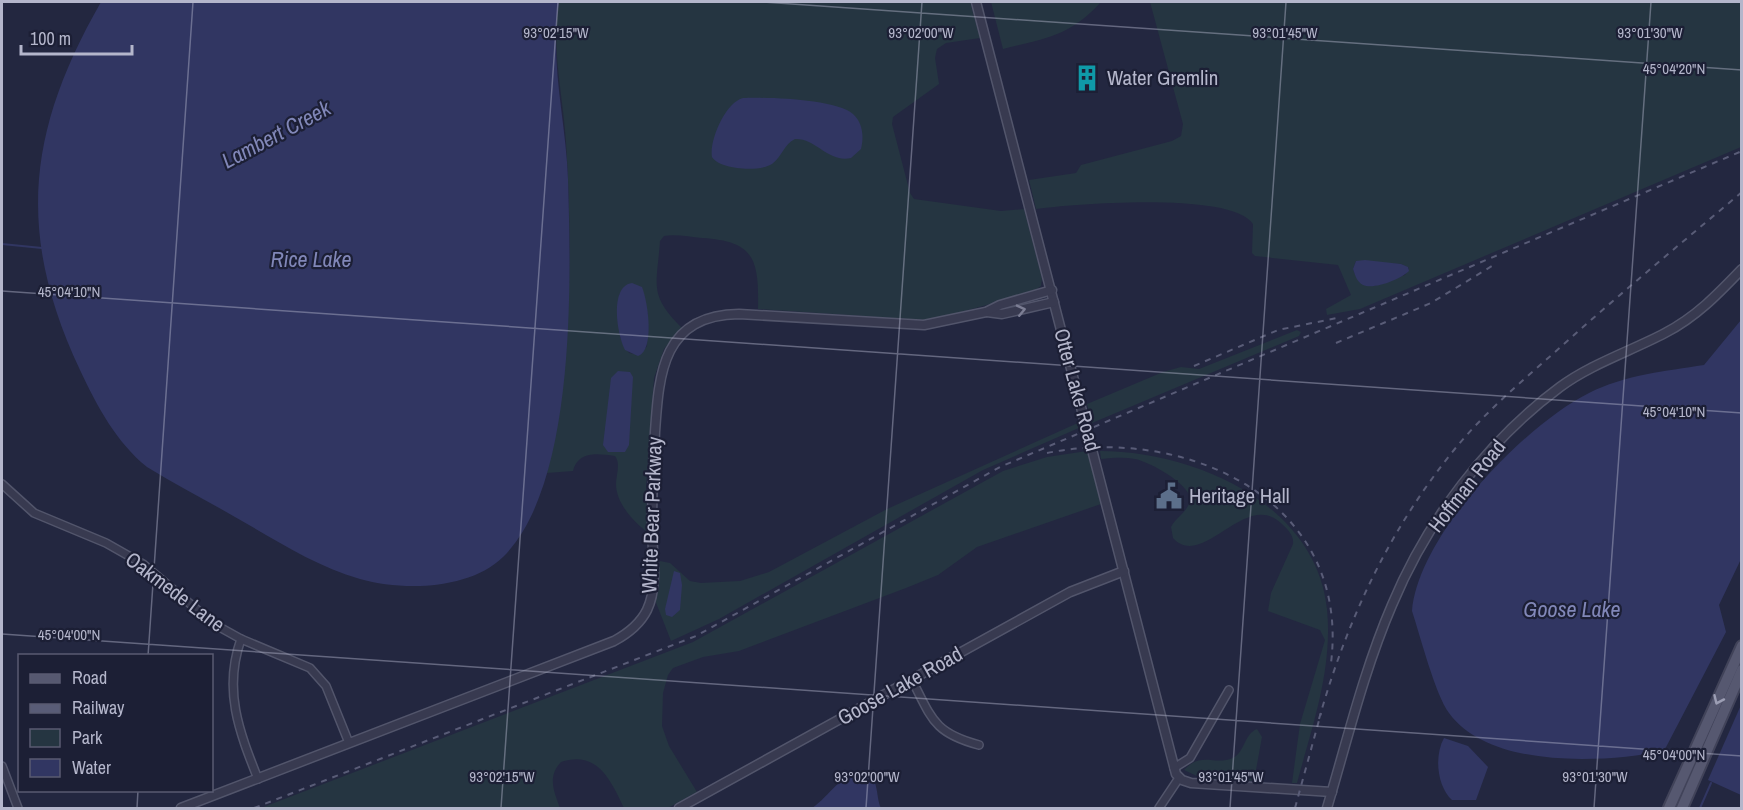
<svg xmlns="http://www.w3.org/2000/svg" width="1743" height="810" font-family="'Archivo Narrow',sans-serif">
<rect width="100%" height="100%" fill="#232740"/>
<g fill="#253541" fill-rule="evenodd">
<path d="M559,2H970L980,38L946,43L937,49L935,58L939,84L893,117L892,124L910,193L914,199L1001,211L1024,209L1042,278L1041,286L1031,293L950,315L923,320L758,309C759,260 755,241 702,238C690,237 676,234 664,236L660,241C657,286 648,294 682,328L664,349L654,378L646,486L647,532C633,521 616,503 616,484C616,475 621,464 615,456C598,454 579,450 573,471L547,473C571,366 573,251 566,142C563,95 551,49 559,2ZM619,294L648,313L647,346L640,355L629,353L620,337Z"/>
<path d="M991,2H1101C1070,36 1047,38 1003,49Z"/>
<path d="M1150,2H1741V147L1360,309L1327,315L1326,309L1351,295L1338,265L1255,256L1252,253L1253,224C1232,191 1073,204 1036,209L1029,180L1076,173L1081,165L1172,141L1181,136L1183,124ZM1356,261L1401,264L1409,268L1405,275C1385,282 1362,298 1353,269Z"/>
<polygon points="1297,330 1301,332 1299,336 1092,423 1087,404 1163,372 1181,367 1199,369"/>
<polygon points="1080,422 1081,427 983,470 719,619 671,641 655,600 660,561 670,563 690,581 701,583 740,581 769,572 887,509"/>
<path d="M1087,451L1101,504L977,547L938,575L906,588L739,651L703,657L673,668L668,675L663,693L662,726L669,746L697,792L668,808H624C611,781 598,750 561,762C547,777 554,791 560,808H261L693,642L1003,471L1047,457Z"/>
<path d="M1100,451C1193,451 1316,503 1327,609C1333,669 1312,727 1297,783H1292L1300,724L1325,640L1320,630L1268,611L1271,593L1293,544C1294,535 1288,530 1282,524C1246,488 1203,571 1173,538L1171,527C1176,517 1188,512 1190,500C1192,485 1148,461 1135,459C1124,457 1113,458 1101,459Z"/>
<path d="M1257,729L1262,737L1254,781L1199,777L1184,770C1202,751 1214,766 1233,758C1245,752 1244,734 1257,729Z"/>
</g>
<g fill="#313662">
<path d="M101,2H559C549,60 566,121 568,179C571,278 577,484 503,557C469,590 403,591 360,579C315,566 276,540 235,517C206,500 176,485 147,467C116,442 97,406 80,370C16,234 27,131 101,2Z"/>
<path d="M743,98C767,97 836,99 853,114C863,123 864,137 861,149L851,158C828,163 816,138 795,139C784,144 782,157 772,164C760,172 720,170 712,157C709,140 726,102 743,98Z"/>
<path d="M1365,260L1401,264L1408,267L1409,271C1401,279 1374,290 1363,285C1357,282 1355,275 1353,269L1356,261Z"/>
<path d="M632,283L642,287C648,302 655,350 638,356L625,350C617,335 609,286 632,283Z"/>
<path d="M1741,320L1742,557L1719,605L1726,632L1664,751C1603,763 1490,769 1449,713C1435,694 1420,635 1412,611C1418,536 1523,426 1589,393C1624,375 1666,371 1704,365Z"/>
<polygon points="618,371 630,372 633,377 629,445 625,452 608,452 603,445 611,378"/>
<polygon points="674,571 680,573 682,585 680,610 672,617 666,615 665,609"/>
<polygon points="1741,705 1741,795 1708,780"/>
<path d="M1444,738L1468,746L1488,767L1476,800H1452C1437,786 1434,756 1444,738Z"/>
<path d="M862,771C880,774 875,796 881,808H812C830,796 840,774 862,771Z"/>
</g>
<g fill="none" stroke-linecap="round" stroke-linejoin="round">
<g stroke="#313662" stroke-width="2">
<polyline points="2,244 42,248"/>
<polyline points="1700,808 1711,783"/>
</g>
<g stroke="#52556b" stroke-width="10">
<g id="minor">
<polyline points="2,484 34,513 106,543 143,564 214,624 241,639 310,668 326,686 349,743"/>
<path d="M241,639C223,690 239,731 258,779"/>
<path d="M912,680C932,719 934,733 979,745"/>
<polyline points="2,766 18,808"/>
<polyline points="1174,768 1190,758 1229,690"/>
<polyline points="1159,808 1179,778"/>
</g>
</g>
<g stroke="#52556b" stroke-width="11">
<g id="tertiary">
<polyline points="976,2 1176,774 1182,780 1191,783 1332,792"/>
<polyline points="987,312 1002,314 1054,302"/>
<path d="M181,808L614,641C627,634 640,624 647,610C658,587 653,557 652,533C652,499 653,465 655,432C659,372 663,315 739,314L924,325L986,312L1000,305L1052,290"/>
<polyline points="679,808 1070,592 1124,571"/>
<path d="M1327,808C1347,741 1364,670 1392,605C1427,521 1487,441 1560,387C1591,364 1631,351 1665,333C1696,317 1718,294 1742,269"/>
</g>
</g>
<g stroke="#414359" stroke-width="14">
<g id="primary">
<polyline points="1669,808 1742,646"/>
<polyline points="1682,808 1742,670"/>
</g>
</g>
<use href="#minor" stroke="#383a50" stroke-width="7"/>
<use href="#tertiary" stroke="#383a50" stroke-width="8"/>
<use href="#primary" stroke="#565870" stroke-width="10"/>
<g stroke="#595c77" stroke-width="2" stroke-dasharray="6 6" stroke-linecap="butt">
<polyline points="1336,343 1431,303 1492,266"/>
<polyline points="1194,366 1278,330 1337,318"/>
<path d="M1047,453C1186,425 1351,500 1331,663"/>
<path d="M1319,719C1347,620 1389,530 1454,450C1484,413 1521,382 1555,352C1616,297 1679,245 1742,192"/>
<polyline points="254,808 696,636 1000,467 1742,151"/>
<polyline points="1295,808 1321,713"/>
</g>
</g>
<defs><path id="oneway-chevron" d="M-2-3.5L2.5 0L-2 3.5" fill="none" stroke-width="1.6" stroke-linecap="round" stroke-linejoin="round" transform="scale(1.5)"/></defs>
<use stroke="#7c7e94" href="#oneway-chevron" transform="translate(1021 310) rotate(-13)"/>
<use stroke="#9c9eb4" href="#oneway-chevron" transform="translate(1718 700) rotate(114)"/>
<path fill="none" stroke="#b4b6cb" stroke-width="1.5" stroke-opacity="0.45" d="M763,2L1742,70M2,291L1742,413M2,634L1742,756M148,656L193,2M137,808L138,790M501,808L558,2M866,808L922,2M1230,808L1286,2M1594,808L1651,2"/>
<defs>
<g id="building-bare" transform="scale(2.07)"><path d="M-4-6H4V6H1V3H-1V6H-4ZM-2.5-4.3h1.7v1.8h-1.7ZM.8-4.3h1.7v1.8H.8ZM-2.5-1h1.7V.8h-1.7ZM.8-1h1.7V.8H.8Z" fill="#0f9aa8" stroke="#1c1f35" stroke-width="2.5" paint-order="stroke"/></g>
<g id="civic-bare" transform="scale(2.07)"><path d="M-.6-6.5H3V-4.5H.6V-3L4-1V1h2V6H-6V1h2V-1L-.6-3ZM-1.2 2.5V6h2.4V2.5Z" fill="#5c6f8a" stroke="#1c1f35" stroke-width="2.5" paint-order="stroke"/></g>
</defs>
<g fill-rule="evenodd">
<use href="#building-bare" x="1087" y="78"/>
<use href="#civic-bare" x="1169" y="496"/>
</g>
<g text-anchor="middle" stroke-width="4.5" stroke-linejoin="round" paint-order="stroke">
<g font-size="21" fill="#b4b6cb" stroke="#1c1f35" text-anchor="start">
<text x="1107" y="85">Water Gremlin</text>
<text x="1189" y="503">Heritage Hall</text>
</g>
<g font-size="21" fill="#b4b6cb" stroke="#1c1f35">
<text transform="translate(1077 390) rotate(75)" y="7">Otter Lake Road</text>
<text transform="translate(1467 486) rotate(-52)" y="7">Hoffman Road</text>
<text transform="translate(652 515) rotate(-88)" y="7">White Bear Parkway</text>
<text transform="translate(175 592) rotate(37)" y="7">Oakmede Lane</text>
<text transform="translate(900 686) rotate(-29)" y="7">Goose Lake Road</text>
</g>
<g font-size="22" font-style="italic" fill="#8187b8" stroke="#1c1f35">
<text transform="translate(276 134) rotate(-28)" y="8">Lambert Creek</text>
<text x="311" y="267">Rice Lake</text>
<text x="1572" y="617">Goose Lake</text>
</g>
</g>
<g font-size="15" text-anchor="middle" fill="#b4b6cb" stroke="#1c1f35" stroke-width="4.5" stroke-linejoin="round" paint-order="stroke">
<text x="556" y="38">93°02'15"W</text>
<text x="1650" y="38">93°01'30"W</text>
<text x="921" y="38">93°02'00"W</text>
<text x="1285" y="38">93°01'45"W</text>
<text x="1674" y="74">45°04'20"N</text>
<text x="69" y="297">45°04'10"N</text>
<text x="1674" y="417">45°04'10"N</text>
<text x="69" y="640">45°04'00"N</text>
<text x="1674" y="760">45°04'00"N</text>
<text x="502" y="782">93°02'15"W</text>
<text x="867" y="782">93°02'00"W</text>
<text x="1231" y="782">93°01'45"W</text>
<text x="1595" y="782">93°01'30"W</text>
</g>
<rect width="1743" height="810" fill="none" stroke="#b4b6cb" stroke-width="6"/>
<rect x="18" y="654" width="195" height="138" fill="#1c1f35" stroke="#595b71" stroke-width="1.5"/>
<rect x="30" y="674" width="30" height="9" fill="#565870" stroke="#595b71" stroke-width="1.5"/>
<text x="72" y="684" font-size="18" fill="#b4b6cb">Road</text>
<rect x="30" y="704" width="30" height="9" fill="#595c77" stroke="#595b71" stroke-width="1.5"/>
<text x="72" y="714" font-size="18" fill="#b4b6cb">Railway</text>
<rect x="30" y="729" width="30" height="18" fill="#253541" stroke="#595b71" stroke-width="1.5"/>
<text x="72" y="744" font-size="18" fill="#b4b6cb">Park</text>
<rect x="30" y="759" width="30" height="18" fill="#313662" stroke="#595b71" stroke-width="1.5"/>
<text x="72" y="774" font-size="18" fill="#b4b6cb">Water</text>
<path d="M21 45v9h111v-9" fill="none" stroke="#b4b6cb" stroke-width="3"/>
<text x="30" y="45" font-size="18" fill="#b4b6cb" stroke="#1c1f35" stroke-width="4.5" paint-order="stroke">100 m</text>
</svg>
